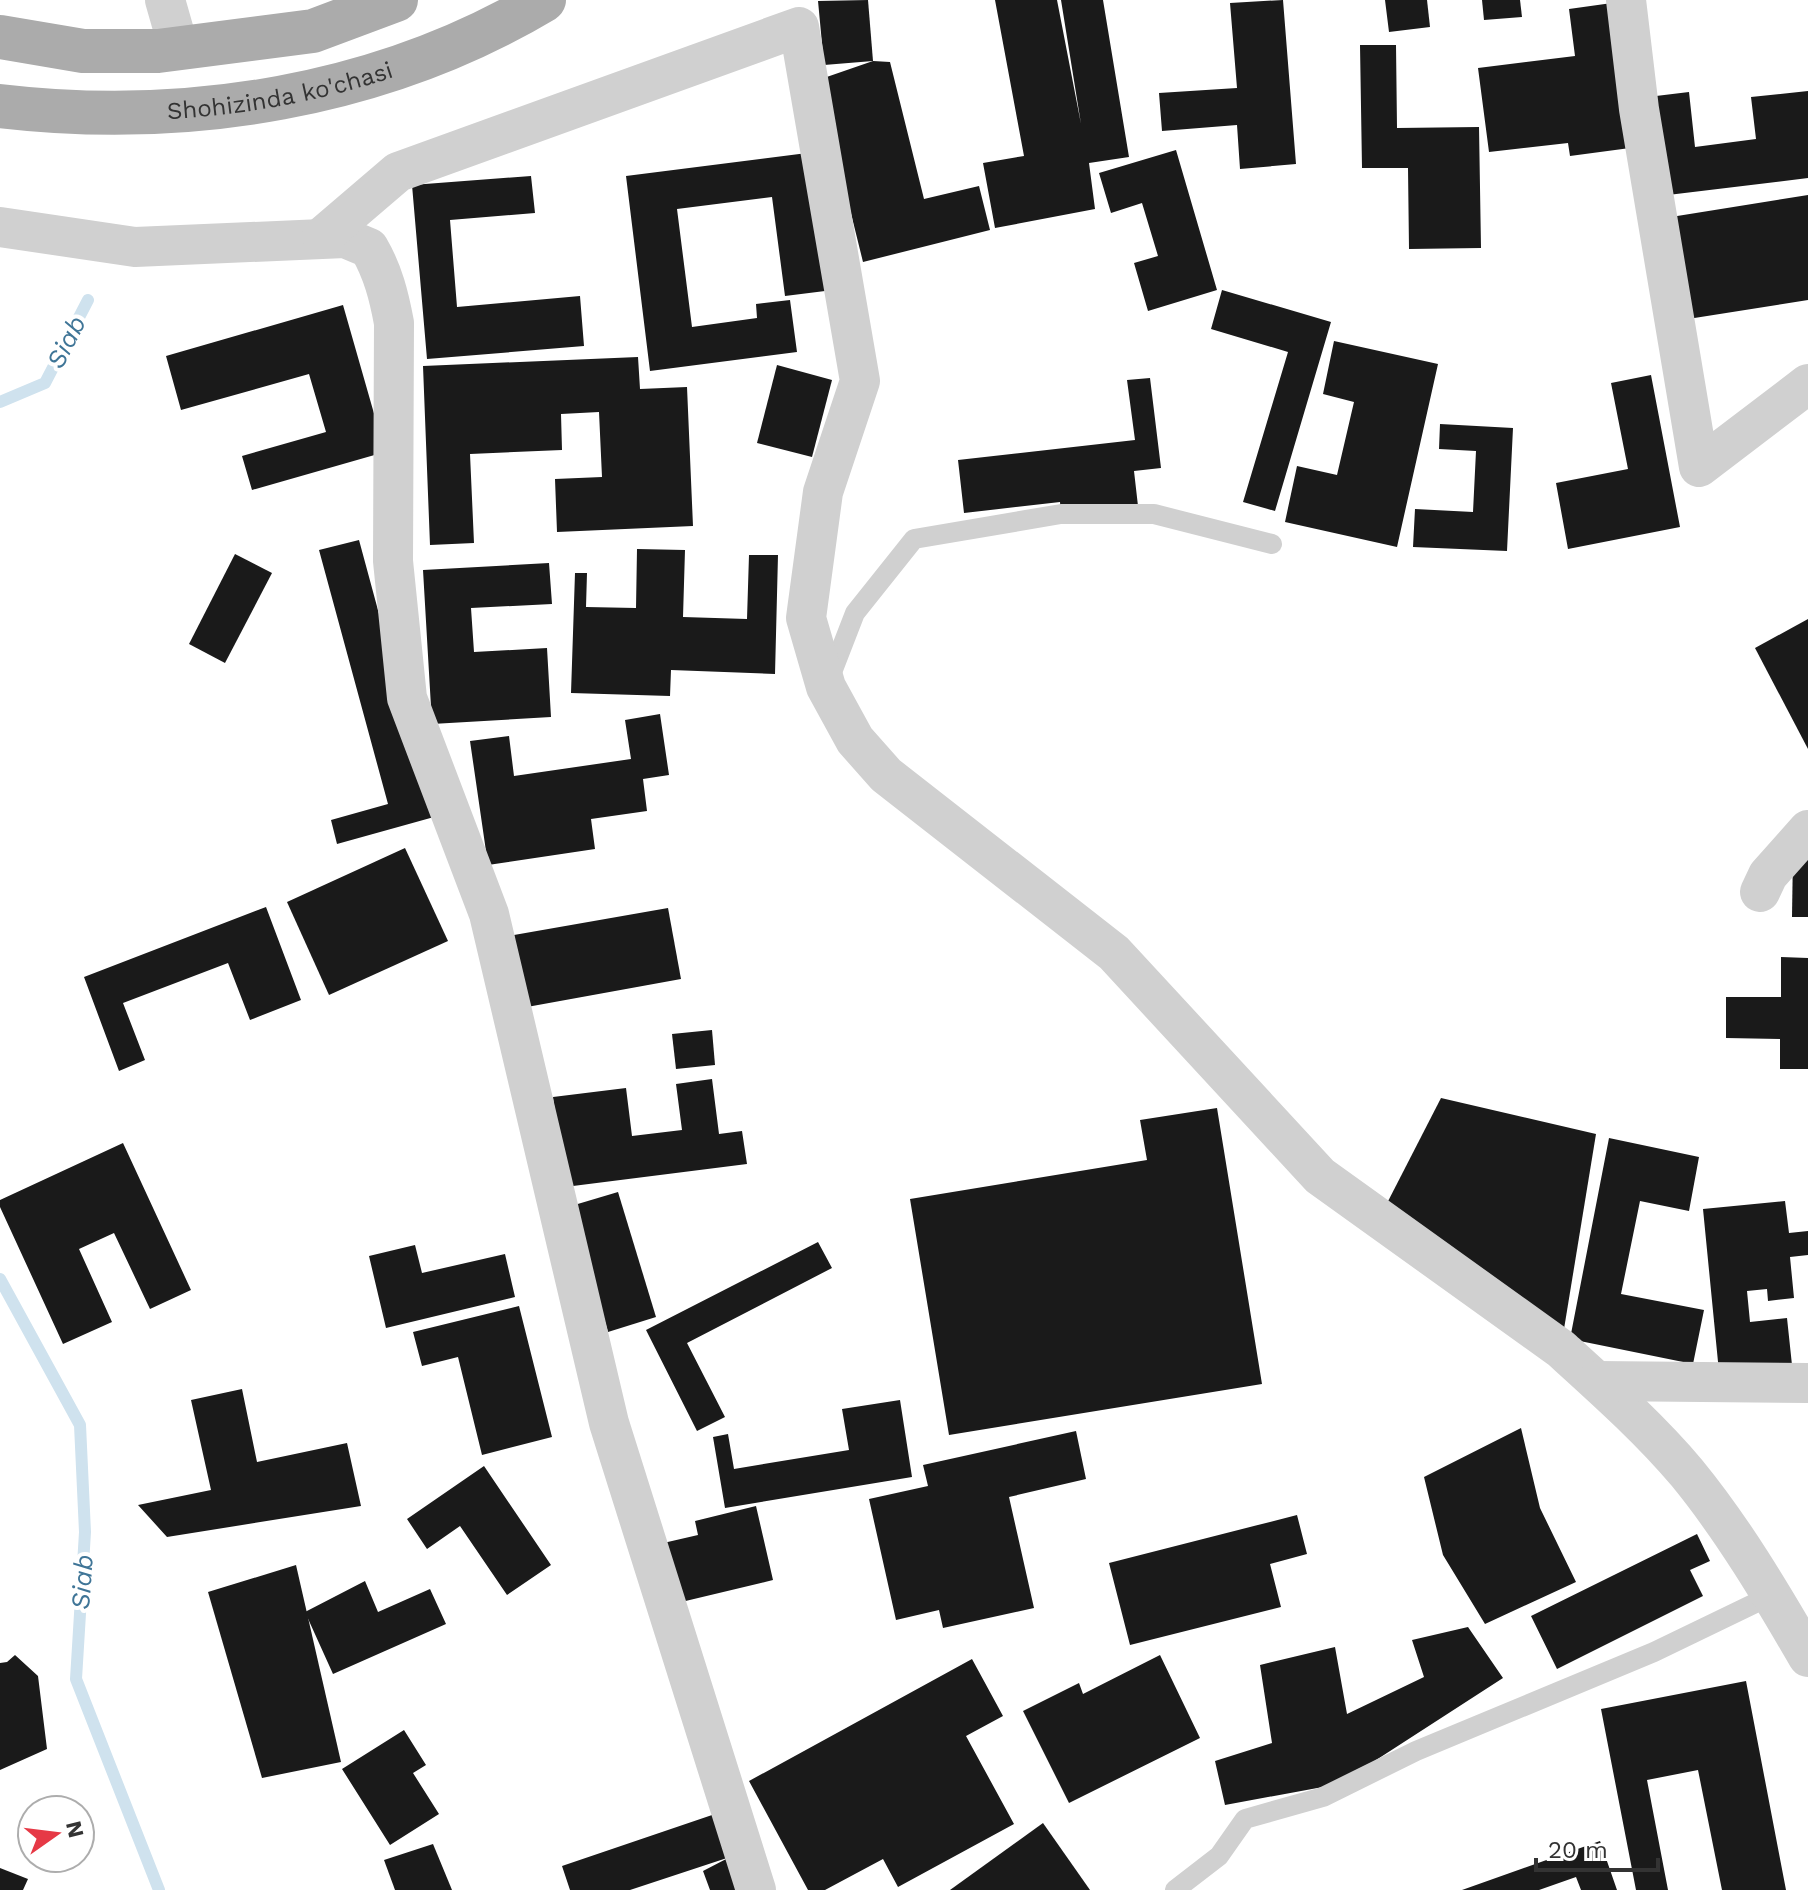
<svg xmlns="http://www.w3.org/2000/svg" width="1808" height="1890" font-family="'Work Sans',sans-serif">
<rect width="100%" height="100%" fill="#fff"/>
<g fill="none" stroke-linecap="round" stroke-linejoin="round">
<g stroke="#cfe2ee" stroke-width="12">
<polyline points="0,402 45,383 88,300"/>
<polyline points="0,1279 80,1425 85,1532 76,1679 159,1890"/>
</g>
</g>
<g fill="#1a1a1a">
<polygon points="868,0 873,61 824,65 818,1"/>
<polygon points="995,0 1057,0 1081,124 1061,0 1103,0 1129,157 1089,163 1095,209 995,228 983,163 1024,156"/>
<polygon points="1283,0 1296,164 1240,169 1237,125 1162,131 1159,93 1237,88 1230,3"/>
<polygon points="1385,0 1427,0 1430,27 1389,32"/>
<polygon points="1482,0 1520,0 1522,17 1484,20"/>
<polygon points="1612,3 1630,148 1570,156 1568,143 1489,152 1478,68 1575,56 1569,9"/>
<polygon points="1360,45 1396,45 1397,128 1479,127 1481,248 1409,249 1408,168 1362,168"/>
<polygon points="873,61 890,62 924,199 979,186 990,230 863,262 818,80"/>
<polygon points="1808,91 1808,178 1668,195 1656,96 1689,92 1695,147 1756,139 1751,97"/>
<polygon points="1176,150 1217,290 1148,311 1134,263 1158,256 1142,203 1111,213 1099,173"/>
<polygon points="815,152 833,290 785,296 772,197 677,209 692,327 757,318 756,304 790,300 797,352 650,371 626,176"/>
<polygon points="531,176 535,213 450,220 457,307 580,296 584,346 427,359 412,185"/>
<polygon points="1808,195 1808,300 1688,319 1671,217"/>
<polygon points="1222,290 1331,322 1275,511 1243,502 1288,352 1211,329"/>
<polygon points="343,305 385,452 252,490 242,456 326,432 309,374 181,410 166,356"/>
<polygon points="1334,341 1438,364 1397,547 1285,522 1297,466 1337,475 1354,402 1323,394"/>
<polygon points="638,357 640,389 687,387 693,526 557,532 555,479 602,477 599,412 561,414 562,450 470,454 474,543 430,545 423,366"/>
<polygon points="777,365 832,380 812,457 757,443"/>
<polygon points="1651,375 1680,527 1568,549 1556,483 1628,469 1611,383"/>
<polygon points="1150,378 1161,468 1134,471 1138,506 1061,514 1060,502 964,513 958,460 1135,440 1127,380"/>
<polygon points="1440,424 1513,428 1507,551 1413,547 1415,509 1473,512 1476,451 1439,449"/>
<polygon points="359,540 434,817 337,844 331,820 388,804 319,550"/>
<polygon points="637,549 685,550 683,617 747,619 749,555 778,555 775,674 671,670 670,696 571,693 575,573 587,573 586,607 636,608"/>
<polygon points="235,554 272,573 225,663 189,644"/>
<polygon points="549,563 552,604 471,608 474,652 547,648 551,717 432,724 423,570"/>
<polygon points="1808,619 1808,749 1755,648"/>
<polygon points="660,714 669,775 643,779 647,811 591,819 595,849 488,865 470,741 509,736 514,776 631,759 625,720"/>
<polygon points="405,848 448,941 329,995 287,902"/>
<polygon points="1793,852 1808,852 1808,917 1792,917"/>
<polygon points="266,907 301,1000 250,1020 228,963 123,1003 145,1060 119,1071 84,977"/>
<polygon points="668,908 681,979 527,1007 514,935"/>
<polygon points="1781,957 1808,958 1808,1069 1780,1069 1780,1039 1726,1038 1726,997 1781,997"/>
<polygon points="712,1030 715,1065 676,1069 672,1034"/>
<polygon points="712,1079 719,1134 742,1131 747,1164 565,1187 553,1097 626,1088 632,1136 682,1130 676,1084"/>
<polygon points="1441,1098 1596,1134 1564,1329 1383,1211"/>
<polygon points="1217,1108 1262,1384 949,1435 910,1199 1147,1160 1140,1120"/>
<polygon points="1609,1138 1699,1157 1689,1211 1640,1201 1621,1294 1704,1310 1693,1364 1570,1339"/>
<polygon points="123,1143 191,1290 150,1309 114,1233 79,1249 112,1322 63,1344 0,1207 0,1200"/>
<polygon points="618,1192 656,1317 608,1332 571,1206"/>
<polygon points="1785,1201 1789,1233 1808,1231 1808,1255 1790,1257 1794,1298 1768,1301 1767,1289 1747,1291 1750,1322 1787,1318 1792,1365 1719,1372 1703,1209"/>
<polygon points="818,1242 832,1268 687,1343 725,1417 697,1431 646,1330"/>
<polygon points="415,1245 422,1273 505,1254 515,1297 386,1328 369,1256"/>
<polygon points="519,1306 552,1437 482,1455 458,1357 422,1366 413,1332"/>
<polygon points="242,1389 257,1462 347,1443 361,1506 167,1537 138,1505 211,1490 191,1400"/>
<polygon points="900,1400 912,1477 725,1508 713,1437 728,1434 734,1469 849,1450 842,1409"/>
<polygon points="1521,1428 1540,1508 1576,1582 1485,1624 1443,1555 1424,1477"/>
<polygon points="1076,1431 1086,1479 1009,1497 1034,1608 943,1628 939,1610 896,1620 869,1499 928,1486 923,1465"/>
<polygon points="484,1466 551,1565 507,1595 460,1526 427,1549 407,1519"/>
<polygon points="756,1506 773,1580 673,1604 659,1544 698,1535 695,1521"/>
<polygon points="1297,1515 1307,1554 1270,1564 1281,1607 1130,1645 1109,1563"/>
<polygon points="1697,1534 1710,1561 1690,1570 1703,1596 1557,1669 1531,1616"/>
<polygon points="296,1565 341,1762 262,1778 208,1592"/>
<polygon points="365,1581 378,1612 430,1589 446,1624 333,1674 305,1612"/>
<polygon points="1468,1627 1503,1678 1339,1784 1225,1805 1215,1761 1272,1743 1260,1665 1335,1647 1347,1714 1424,1677 1412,1640"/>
<polygon points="15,1655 38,1676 47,1749 0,1770 0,1663 7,1662"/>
<polygon points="1160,1655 1200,1738 1069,1803 1023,1711 1079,1683 1083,1694"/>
<polygon points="972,1659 1003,1716 966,1736 1014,1824 898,1887 883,1859 825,1890 808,1890 749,1781"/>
<polygon points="1746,1681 1786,1890 1722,1890 1698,1770 1647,1780 1668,1890 1636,1890 1601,1709"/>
<polygon points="404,1730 426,1765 413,1773 439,1814 390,1845 342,1769"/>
<polygon points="715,1814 744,1890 710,1890 703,1871 730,1857 630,1890 570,1890 562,1866"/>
<polygon points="1043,1823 1090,1890 950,1890"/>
<polygon points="1600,1841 1617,1890 1581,1890 1576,1877 1539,1890 1462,1890"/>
<polygon points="433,1844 452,1890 395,1890 384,1860"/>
<polygon points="0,1868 28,1879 23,1890 0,1890"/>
</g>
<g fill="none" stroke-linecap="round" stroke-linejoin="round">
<g stroke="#d0d0d0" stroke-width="20">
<polyline points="829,680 855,613 914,539 1061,514 1154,514 1272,544"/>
<polyline points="1175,1890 1219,1856 1245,1819 1323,1797 1416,1751 1654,1652 1772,1595"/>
</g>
<g stroke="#d0d0d0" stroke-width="40">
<polyline points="165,0 179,49"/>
<polyline points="1626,0 1639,109 1699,467 1808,384"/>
<path d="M0,227L135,247L345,238L369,248C383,272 389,296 394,323L393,561L407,698L489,914L609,1423L756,1890"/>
<path d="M322,237L398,172L799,27L860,381L823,492L806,618L826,687L855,740L886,775L1114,953L1320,1176L1561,1349C1604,1388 1650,1429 1687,1473C1733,1529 1772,1595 1808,1657"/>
<polyline points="1760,892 1768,875 1808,830"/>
<polyline points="1597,1381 1808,1383"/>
</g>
<g stroke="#ababab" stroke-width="44">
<polyline points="0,37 83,51 158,51 313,31 396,0"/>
<path id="s1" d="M0,106C186,128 382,97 544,0"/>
</g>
</g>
<g text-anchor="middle" stroke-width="8" stroke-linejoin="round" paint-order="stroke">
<g font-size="24" fill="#333" stroke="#fff">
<text dy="8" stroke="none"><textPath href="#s1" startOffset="282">Shohizinda ko'chasi</textPath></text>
</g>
<g font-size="26" font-style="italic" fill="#3f7597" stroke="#fff">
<text transform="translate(66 342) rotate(-63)" y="9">Siab</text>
<text transform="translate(82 1582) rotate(-86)" y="9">Siab</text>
</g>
</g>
<g transform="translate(56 1834) rotate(76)"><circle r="38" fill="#ffffff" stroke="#adadad" stroke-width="2"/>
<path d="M0-6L14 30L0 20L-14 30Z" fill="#e63946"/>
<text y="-12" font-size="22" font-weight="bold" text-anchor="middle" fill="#333333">N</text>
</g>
<path d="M1536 1858v12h122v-12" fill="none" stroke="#333333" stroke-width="4"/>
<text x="1548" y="1858" font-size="24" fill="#333333" stroke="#ffffff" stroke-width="6" paint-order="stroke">20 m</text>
</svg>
